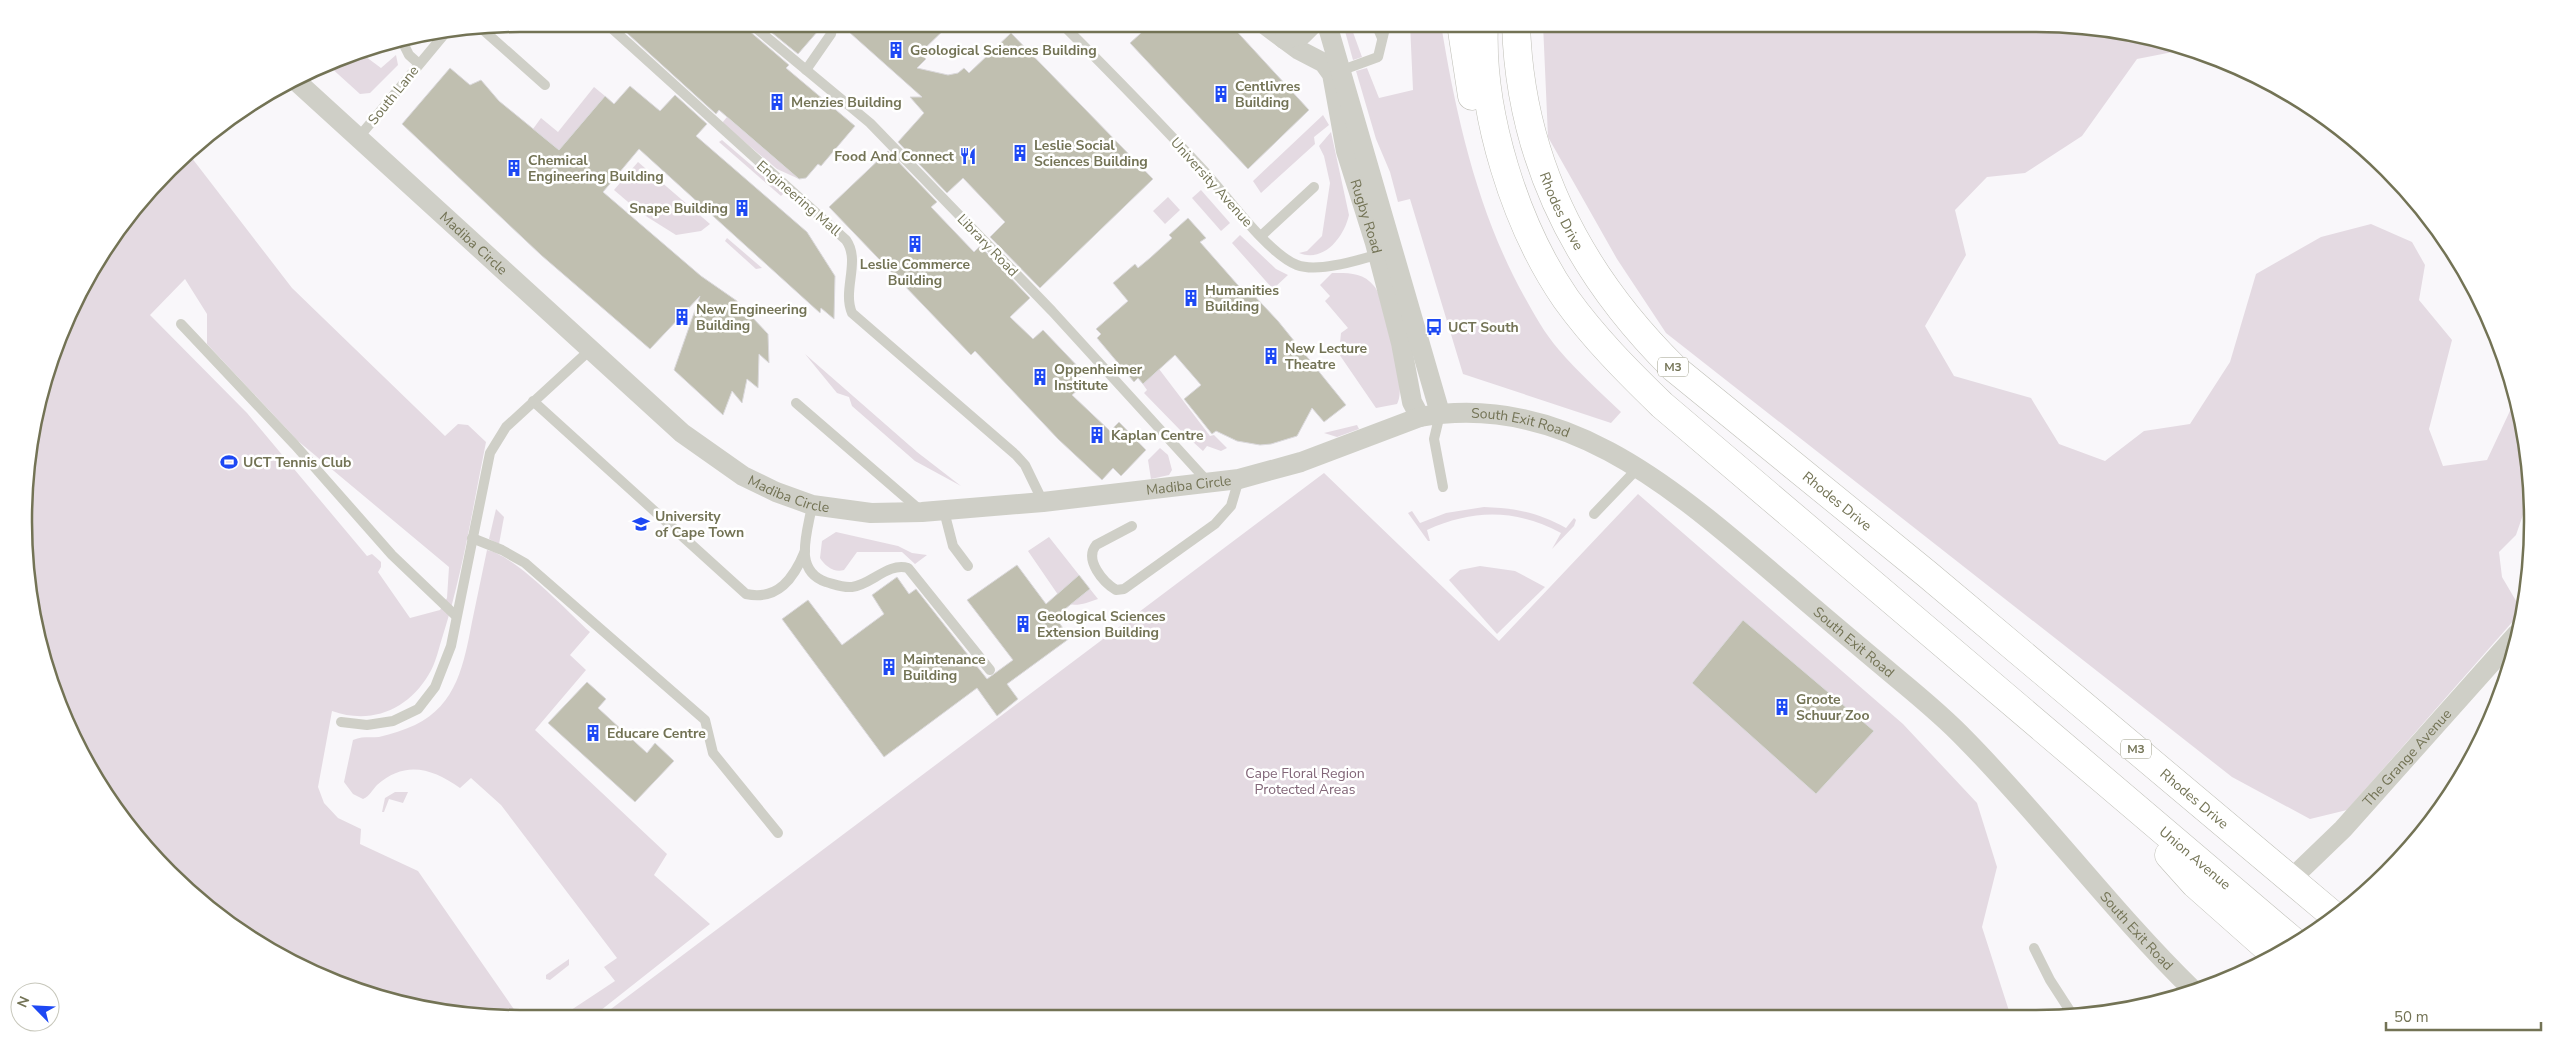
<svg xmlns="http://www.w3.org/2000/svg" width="2556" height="1042" font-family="'Nunito Sans',sans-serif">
<rect width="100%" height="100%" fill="#f9f7fa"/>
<g fill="#e4dae2" fill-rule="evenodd">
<polygon points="1343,24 1350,24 1362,57 1353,60"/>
<path d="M1410,24H1441C1456,117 1478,213 1524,296C1534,314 1545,334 1559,350C1578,372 1600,392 1621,412L1611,423L1463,374L1410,199L1398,202L1390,172L1376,139L1356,71L1367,68L1379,98L1413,90Z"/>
<polygon points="1543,24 2035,24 2100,28 2188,49 2137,59 2082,136 2025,173 1987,177 1955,210 1966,255 1925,326 1954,376 2031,398 2059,444 2105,461 2144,431 2190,424 2230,362 2256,274 2321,237 2371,224 2412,242 2425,265 2419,300 2452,340 2429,429 2443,466 2487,460 2516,398 2531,488 2531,501 2526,506 2516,535 2499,552 2502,577 2522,611 2347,810 2310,819 2232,777 1666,333 1617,259 1548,137"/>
<polygon points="358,51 381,68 396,55 398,65 370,93 360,94 328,65"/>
<polygon points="594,87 605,96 559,150 533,129 541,118 558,132"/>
<polygon points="1323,115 1329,125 1314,137 1315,144 1261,193 1253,181"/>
<polygon points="727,117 799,179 777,169 722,123"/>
<path d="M1331,132L1349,215C1344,237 1324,263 1299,253L1307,251L1322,236L1330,183L1324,156L1319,146Z"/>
<polygon points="722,140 784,193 781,196 719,142"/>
<path d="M188,153L292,288L445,436L458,424L468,425L486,442C473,506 463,572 443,635C439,647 436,663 429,674C408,710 371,725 332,711L318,787L324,803L338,818L361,829L360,844L418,871L520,1018L456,1014L361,992L273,952L218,915L147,849L107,797L61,711L33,618L25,553L28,456L50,361L90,273L147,193ZM185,279L207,314V344L298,441L449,567L447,598L440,610L410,618L378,572L381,567V562L372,554L367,556L247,413L150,315Z"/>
<polygon points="638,162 710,224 701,231 676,235 641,213 614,190"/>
<polygon points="1201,190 1230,223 1221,231 1192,198"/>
<polygon points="1168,197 1180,210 1165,224 1153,211"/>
<polygon points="1240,235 1276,269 1288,275 1273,289 1232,243"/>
<polygon points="727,238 762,268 756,269 725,241"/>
<path d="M1332,273C1348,273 1363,272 1374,286C1387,301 1408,389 1397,404L1376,408L1339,354L1341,333L1348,328L1325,301L1330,296L1320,285Z"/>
<polygon points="805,354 917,452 961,486 915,461 852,406 849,397 837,393"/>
<polygon points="1159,369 1210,436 1214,435 1227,448 1221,451 1207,446 1203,451 1182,432 1144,393 1147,390 1142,383"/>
<polygon points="1357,425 1359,429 1337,437 1324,433"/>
<polygon points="1160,448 1168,455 1172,470 1169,475 1151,479 1148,460"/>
<polygon points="1324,473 1499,641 1638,494 1903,724 1977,803 1997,867 1982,927 2010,1014 599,1018"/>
<path d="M1484,507C1516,508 1539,513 1566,528L1574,518L1576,520L1574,526L1552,549L1561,533C1515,509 1474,509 1427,530L1430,541H1428L1408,513L1412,511L1420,523L1446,513Z"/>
<polygon points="496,509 504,517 499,544 489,539"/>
<path d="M836,532L898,546L912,553L927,555L915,564L902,552H857L844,570C834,573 825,566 820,558L822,541Z"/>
<path d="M1049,537L1079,575L1067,586L1077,599L1090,589L1098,599C1086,603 1075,608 1063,602L1028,551Z"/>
<path d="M487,550C516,556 566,610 590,632L570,655L586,670L535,730L667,854L654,875L710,924L591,1018H559L615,981L604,967L617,958L501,805L471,778L460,788C432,768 405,760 377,785C372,790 370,796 363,799L353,794L344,782L353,740C362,736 370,738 379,737C392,734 404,730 415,725C457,705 464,663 472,622C477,598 482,574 487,550Z"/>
<polygon points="1480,566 1515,571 1545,587 1497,634 1449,580 1460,570"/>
<polygon points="395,792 408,792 403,803 389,799 384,812 382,812 385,798"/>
<polygon points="569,959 569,965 550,980 546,979 546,975"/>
</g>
<g fill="#c0bfb0" stroke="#dbd9dc">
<polygon points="617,24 744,24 747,29 789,65 786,68 855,126 821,166 818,164 806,178 799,179 719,110 716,114"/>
<polygon points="761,24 824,24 798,54"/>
<polygon points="840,24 950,24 920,53 926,59 917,68 948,75 958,73 964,68 969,73 1011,33 1153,179 1040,288 990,237 1005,222 963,178 947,193 898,142 924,113 910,97 922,97"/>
<polygon points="1151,24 1230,24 1309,110 1248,169 1130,43"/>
<polygon points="450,68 470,85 481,80 499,101 559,150 605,96 614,104 630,86 660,111 675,95 707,124 696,136 807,232 835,276 834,319 821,308 820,313 639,149 603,192 701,276 737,301 768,334 769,363 759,354 758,388 747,379 742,403 732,391 723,415 674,370 700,296 650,349 541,255 402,124"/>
<polygon points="888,151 937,202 931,207 974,252 980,246 1030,298 1010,317 1033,339 1043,330 1084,373 1074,381 1080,388 1072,395 1110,431 1119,422 1146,450 1121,476 1113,468 1102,480 1058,439 975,351 971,355 829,207"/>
<polygon points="1188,218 1206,238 1200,242 1244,292 1248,289 1278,321 1346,405 1324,422 1312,408 1297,436 1271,444 1260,445 1237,441 1216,431 1212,434 1184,399 1201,385 1175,355 1143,384 1138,378 1134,382 1097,338 1101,334 1096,329 1128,301 1113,283 1135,264 1138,268 1150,258 1172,238 1169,235"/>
<polygon points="1017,565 1046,604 1079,575 1090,589 1055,617 1070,638 1007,684 1018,699 997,716 977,688 884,757 782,619 808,600 842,645 884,614 872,595 897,577 909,594 916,589 987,679 1013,660 967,600"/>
<polygon points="1743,620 1874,731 1816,794 1692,683"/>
<polygon points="587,682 606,699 598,708 647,753 655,743 674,761 635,802 548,723"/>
</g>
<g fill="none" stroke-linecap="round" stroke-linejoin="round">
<g stroke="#bfbfb7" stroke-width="29">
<g id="motorway">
<polyline points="1461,24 1472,96"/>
<path id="s4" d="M1484,24C1480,113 1515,225 1566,299C1594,338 1628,372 1662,405L2293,941"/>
<path id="s5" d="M1516,24C1520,161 1578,273 1674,368L1927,574L2333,915"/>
<polyline points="2169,855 2195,884 2274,954"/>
</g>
</g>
<g stroke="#cfcfc7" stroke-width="10">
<path d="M607,24L846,240C861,261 842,290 852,313L1016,455L1025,465L1043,502"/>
<polyline points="751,24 870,123 1052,311 1208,482"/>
<path d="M1062,24C1110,72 1158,121 1204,171C1226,195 1268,254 1297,265C1318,273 1360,260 1382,253"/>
<polyline points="1376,24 1382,38"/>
<polyline points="481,28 545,85"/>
<polyline points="401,39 409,55 419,64"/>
<polyline points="806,70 831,34 833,24"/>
<polyline points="1337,72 1378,57 1386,24"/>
<polyline points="359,137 447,31"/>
<polyline points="1261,236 1314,187"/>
<polyline points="181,324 295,445 392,555 456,616"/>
<path d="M533,401L746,594C778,601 794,578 805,551"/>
<polyline points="796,403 920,510"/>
<polyline points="1440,414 1434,439 1443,487"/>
<path d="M812,505C808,532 792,570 826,582C834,584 842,588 852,587C871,585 888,562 908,568L990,670"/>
<polyline points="944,511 953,546 968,566"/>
<polyline points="1594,514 1638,468"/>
<path d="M1132,526L1096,545C1084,560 1103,582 1116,590L1124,589L1215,524L1231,506L1239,479"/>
<polyline points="472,538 502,550 525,563 705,720 713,753 778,833"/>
<polyline points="341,722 367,725 393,721 418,709 435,687 451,646 490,453 506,427 591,349"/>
<polyline points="2034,948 2050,980 2072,1014"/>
</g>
<g stroke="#cfcfc7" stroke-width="20">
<path id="s1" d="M1264,24L1299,50L1324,63L1332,74L1346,151L1375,243L1401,343L1412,402L1420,417"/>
<polyline points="1327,24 1440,413"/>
<polyline points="1284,39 1302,35 1313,24"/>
<path id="s2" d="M295,80L682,433L743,476L776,492L812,505L871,513L922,512L1043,502L1239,479L1301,462L1420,417C1570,390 1683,497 1787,585C1824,617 1861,648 1898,679C1921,698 1944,717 1965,739C2044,819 2112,911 2193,990"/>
<path id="s3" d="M2291,879L2343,829L2517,634"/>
</g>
<use href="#motorway" stroke="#fff" stroke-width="28"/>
</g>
<defs>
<g id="building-bare" transform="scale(1.35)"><path d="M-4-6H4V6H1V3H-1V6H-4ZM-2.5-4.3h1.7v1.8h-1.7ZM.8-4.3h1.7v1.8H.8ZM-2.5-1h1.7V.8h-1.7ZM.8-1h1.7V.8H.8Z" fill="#1d48f4" stroke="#fff" stroke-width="2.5" paint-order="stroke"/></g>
<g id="restaurant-bare" transform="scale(1.35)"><path d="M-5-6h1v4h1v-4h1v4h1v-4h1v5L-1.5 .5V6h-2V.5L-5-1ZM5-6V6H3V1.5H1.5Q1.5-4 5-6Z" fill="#1d48f4" stroke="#fff" stroke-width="2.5" paint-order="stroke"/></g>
<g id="bus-bare" transform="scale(1.35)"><path d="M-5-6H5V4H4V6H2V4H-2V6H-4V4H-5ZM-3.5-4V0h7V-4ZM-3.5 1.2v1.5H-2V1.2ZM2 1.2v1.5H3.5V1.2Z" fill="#1d48f4" stroke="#fff" stroke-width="2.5" paint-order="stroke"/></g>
<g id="stadium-bare" transform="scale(1.35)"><path d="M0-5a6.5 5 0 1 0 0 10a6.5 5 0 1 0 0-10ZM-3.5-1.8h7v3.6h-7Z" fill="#1d48f4" stroke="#fff" stroke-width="2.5" paint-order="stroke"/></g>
<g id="university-bare" transform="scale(1.35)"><path d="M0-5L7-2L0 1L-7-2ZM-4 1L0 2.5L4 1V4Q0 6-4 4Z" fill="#1d48f4" stroke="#fff" stroke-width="2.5" paint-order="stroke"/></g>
</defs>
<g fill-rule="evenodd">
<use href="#building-bare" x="896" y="50"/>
<use href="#building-bare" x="1221" y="94"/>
<use href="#building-bare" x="777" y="102"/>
<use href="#building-bare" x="1020" y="153"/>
<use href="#restaurant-bare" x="968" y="156"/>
<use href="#building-bare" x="514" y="168"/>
<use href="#building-bare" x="742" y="208"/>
<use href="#building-bare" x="915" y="244"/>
<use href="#building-bare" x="1191" y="298"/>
<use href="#building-bare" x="682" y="317"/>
<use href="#bus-bare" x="1434" y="327"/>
<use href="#building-bare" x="1271" y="356"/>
<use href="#building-bare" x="1040" y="377"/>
<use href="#building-bare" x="1097" y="435"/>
<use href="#stadium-bare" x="229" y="462"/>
<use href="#university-bare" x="641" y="524"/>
<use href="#building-bare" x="1023" y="624"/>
<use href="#building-bare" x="889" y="667"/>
<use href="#building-bare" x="1782" y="707"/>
<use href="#building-bare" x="593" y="733"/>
</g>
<g text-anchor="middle" stroke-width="5" stroke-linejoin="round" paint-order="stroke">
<g fill="#fff" stroke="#9d9d88" stroke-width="1">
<rect x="1658" y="357.5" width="30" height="19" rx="4"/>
<rect x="2121" y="739.5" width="30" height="19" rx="4"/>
</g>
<g font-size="12" font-weight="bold" fill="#737355">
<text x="1673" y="371">M3</text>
<text x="2136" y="753">M3</text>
</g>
<g font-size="14" font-weight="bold" fill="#737355" stroke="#fff" text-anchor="start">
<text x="910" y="55">Geological Sciences Building</text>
<text x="1235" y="91">Centlivres<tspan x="1235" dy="16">Building</tspan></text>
<text x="791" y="107">Menzies Building</text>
<text x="1034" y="150">Leslie Social<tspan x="1034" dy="16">Sciences Building</tspan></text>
<text x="954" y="161" text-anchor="end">Food And Connect</text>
<text x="528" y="165">Chemical<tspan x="528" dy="16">Engineering Building</tspan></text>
<text x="728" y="213" text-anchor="end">Snape Building</text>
<text x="915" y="269" text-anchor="middle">Leslie Commerce<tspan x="915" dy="16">Building</tspan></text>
<text x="1205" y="295">Humanities<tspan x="1205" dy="16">Building</tspan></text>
<text x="696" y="314">New Engineering<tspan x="696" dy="16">Building</tspan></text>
<text x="1448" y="332">UCT South</text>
<text x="1285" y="353">New Lecture<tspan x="1285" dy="16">Theatre</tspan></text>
<text x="1054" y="374">Oppenheimer<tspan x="1054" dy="16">Institute</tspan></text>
<text x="1111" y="440">Kaplan Centre</text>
<text x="243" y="467">UCT Tennis Club</text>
<text x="655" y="521">University<tspan x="655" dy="16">of Cape Town</tspan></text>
<text x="1037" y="621">Geological Sciences<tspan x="1037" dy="16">Extension Building</tspan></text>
<text x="903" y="664">Maintenance<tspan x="903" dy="16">Building</tspan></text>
<text x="1796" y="704">Groote<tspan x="1796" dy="16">Schuur Zoo</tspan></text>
<text x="607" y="738">Educare Centre</text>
</g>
<g font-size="14" fill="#737355" stroke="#fff">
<text transform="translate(393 95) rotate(-51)" y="5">South Lane</text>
<text transform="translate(1212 182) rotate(48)" y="5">University Avenue</text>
<text transform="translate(799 198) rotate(41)" y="5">Engineering Mall</text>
<text dy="5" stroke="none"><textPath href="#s5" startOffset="194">Rhodes Drive</textPath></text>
<text dy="5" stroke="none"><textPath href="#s1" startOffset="232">Rugby Road</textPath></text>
<text dy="5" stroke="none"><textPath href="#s2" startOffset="242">Madiba Circle</textPath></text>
<text transform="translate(988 245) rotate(46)" y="5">Library Road</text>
<text dy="5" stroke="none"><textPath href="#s2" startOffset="1396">South Exit Road</textPath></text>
<text dy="5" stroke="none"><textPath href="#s2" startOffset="1052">Madiba Circle</textPath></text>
<text dy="5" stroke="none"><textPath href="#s2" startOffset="648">Madiba Circle</textPath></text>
<text dy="5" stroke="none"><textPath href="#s5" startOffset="599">Rhodes Drive</textPath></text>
<text dy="5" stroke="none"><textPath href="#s2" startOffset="1801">South Exit Road</textPath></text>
<text dy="5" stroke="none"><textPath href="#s3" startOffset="168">The Grange Avenue</textPath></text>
<text dy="5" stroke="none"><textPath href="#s5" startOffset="1064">Rhodes Drive</textPath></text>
<text dy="5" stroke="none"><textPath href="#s4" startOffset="1134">Union Avenue</textPath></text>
<text dy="5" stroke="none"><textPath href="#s2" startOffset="2206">South Exit Road</textPath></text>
</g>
<g font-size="14" fill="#816577" stroke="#fff">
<text x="1305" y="778">Cape Floral Region<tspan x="1305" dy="16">Protected Areas</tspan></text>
</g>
</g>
<path d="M0 0H2556V1042H0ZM520 32H2036A488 488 0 0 1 2524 520V522A488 488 0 0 1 2036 1010H520A488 488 0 0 1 32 522V520A488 488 0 0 1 520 32Z" fill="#fff" fill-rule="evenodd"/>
<path fill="none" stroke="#737355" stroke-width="2.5" d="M520 32H2036A488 488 0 0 1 2524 520V522A488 488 0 0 1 2036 1010H520A488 488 0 0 1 32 522V520A488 488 0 0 1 520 32Z"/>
<g transform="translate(35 1007) rotate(294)"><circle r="24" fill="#ffffff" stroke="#c7c7bb"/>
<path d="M0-4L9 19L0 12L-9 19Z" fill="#1d48f4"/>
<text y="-8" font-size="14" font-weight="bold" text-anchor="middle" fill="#737355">N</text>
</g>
<path d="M2386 1022v8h155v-8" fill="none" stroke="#737355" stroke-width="2.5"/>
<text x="2394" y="1022" font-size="15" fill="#737355" stroke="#ffffff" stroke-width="4" paint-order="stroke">50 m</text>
</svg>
